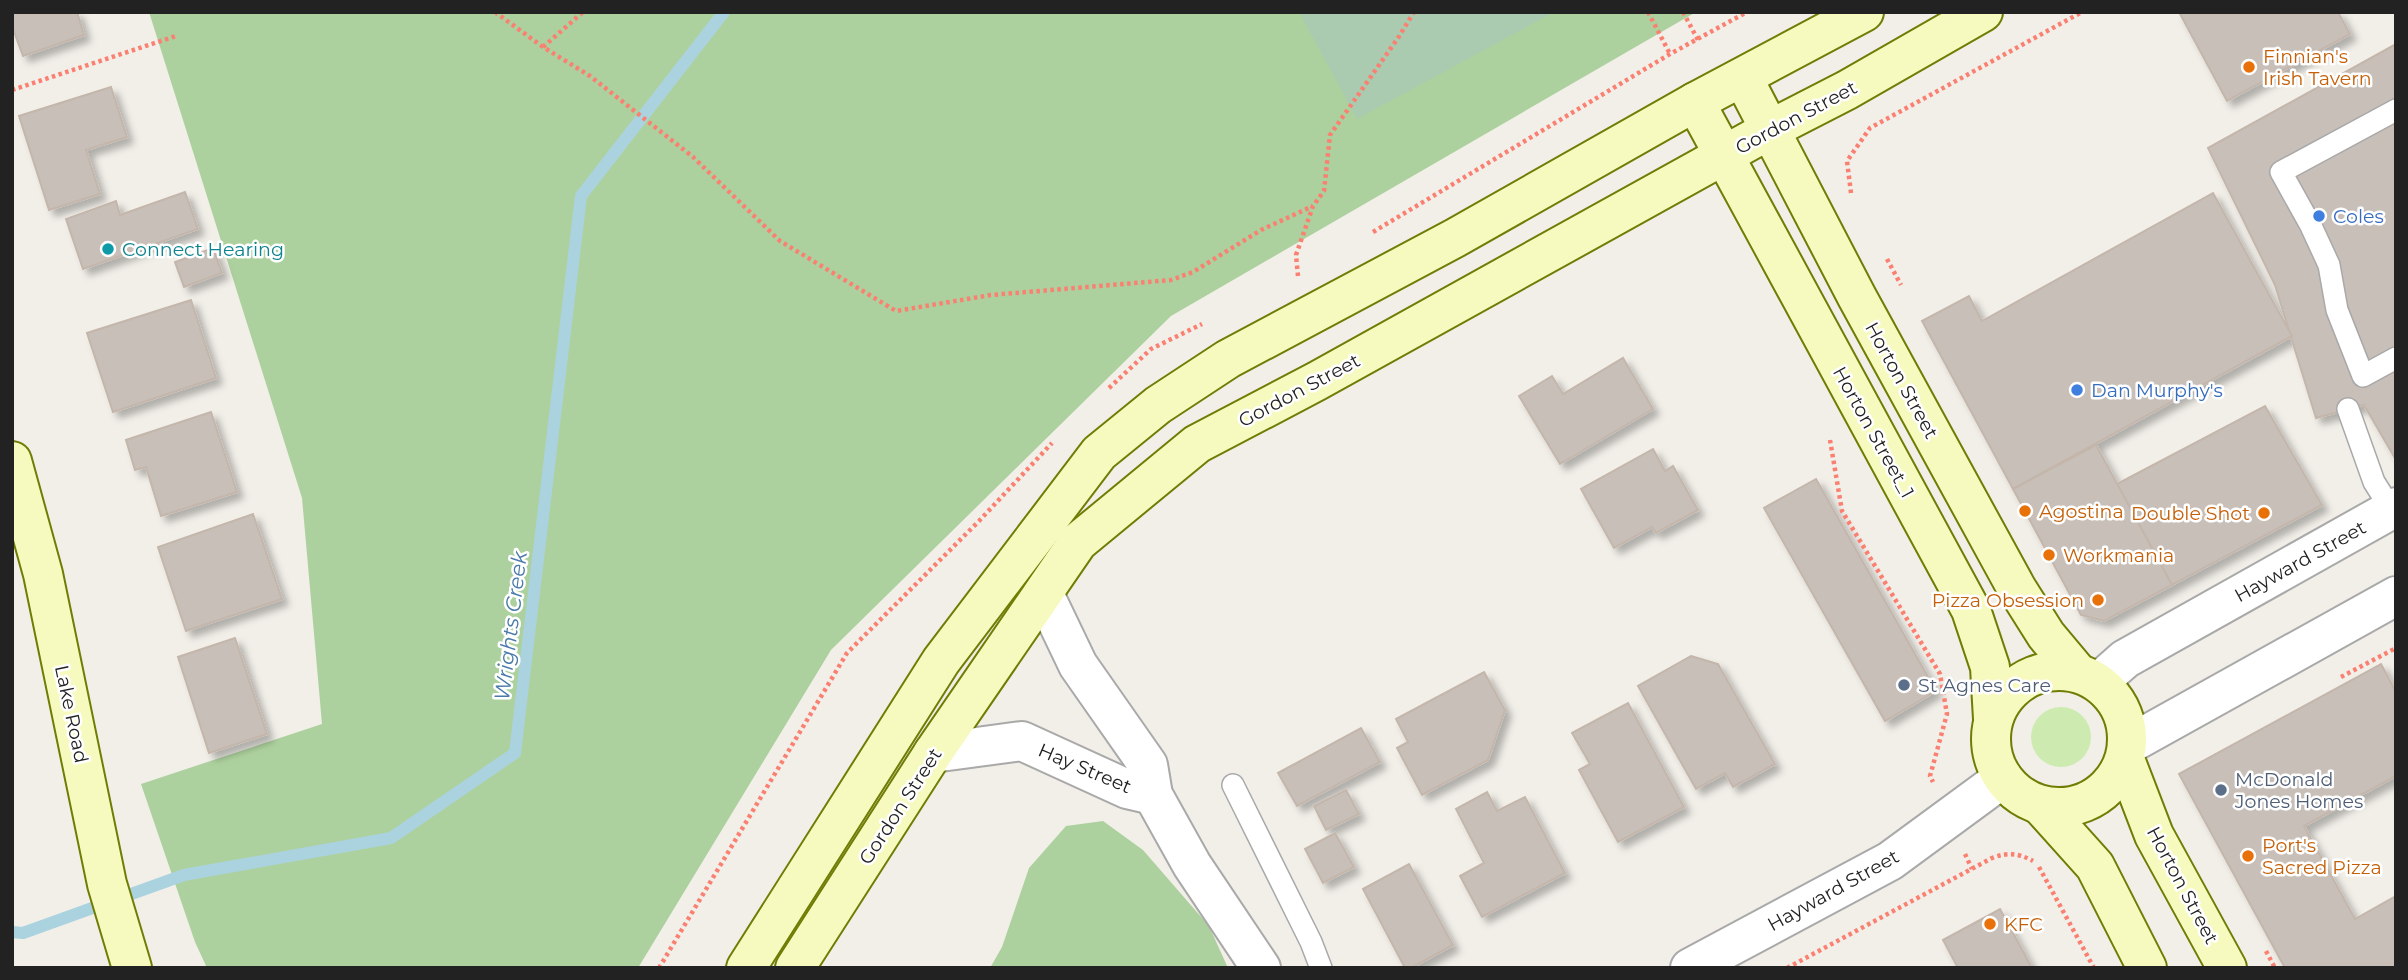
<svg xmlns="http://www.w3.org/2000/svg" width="2408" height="980" font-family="Montserrat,sans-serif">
<defs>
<filter id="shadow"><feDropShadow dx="6" dy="6" stdDeviation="3.5" flood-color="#0004"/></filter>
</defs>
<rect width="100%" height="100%" fill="#f2efe9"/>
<circle fill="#cdebb0" cx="2061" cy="737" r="30"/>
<g fill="#add19e">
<polygon points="149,12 1696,12 1171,316 831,650 638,968 207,968 195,942 141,784 322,724 302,498"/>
<polygon points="1103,821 1143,850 1209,926 1228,968 990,968 1002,947 1029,868 1066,826"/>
</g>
<polygon fill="#aacbaf" points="1299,12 1554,12 1357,119"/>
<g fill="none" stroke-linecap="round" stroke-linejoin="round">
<polyline stroke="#aad3df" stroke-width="12" points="12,932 23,933 184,875 391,838 515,753 581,196 724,12"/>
</g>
<g fill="#c7bfb8" stroke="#c4b6ab" stroke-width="2" filter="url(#shadow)">
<polygon points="12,12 77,12 84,35 23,56 12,26"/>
<polygon points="2179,12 2338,12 2350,34 2227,101"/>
<polygon points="2396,44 2396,460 2364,405 2316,418 2275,285 2208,148"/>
<polygon points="111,87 127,137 86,150 100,194 49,210 19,116"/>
<polygon points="185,192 198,229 83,269 66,219 116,201 120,215"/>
<polygon points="2213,193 2292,336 2013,489 1922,321 1969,296 1982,321"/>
<polygon points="213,248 222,273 184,287 175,262"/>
<polygon points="191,300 216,378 113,412 87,333"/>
<polygon points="1623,358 1653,409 1560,464 1519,396 1552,376 1563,394"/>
<polygon points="2265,406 2322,505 2172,585 2117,484"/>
<polygon points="211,412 237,492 161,516 146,467 135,470 126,440"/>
<polygon points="2096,445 2172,585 2104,621 2081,615 2013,489"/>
<polygon points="1653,449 1665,471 1673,466 1698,510 1656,533 1652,527 1614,548 1581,489"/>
<polygon points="1816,479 1936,691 1885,721 1764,508"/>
<polygon points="253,514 282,599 186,631 158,547"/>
<polygon points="235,638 267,734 209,753 178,657"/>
<polygon points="1691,656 1718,664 1775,764 1733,787 1725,773 1696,789 1638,686"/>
<polygon points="2381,664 2396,692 2396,776 2304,826 2355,919 2396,896 2396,968 2285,968 2179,774"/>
<polygon points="1484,672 1505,710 1488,760 1422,795 1397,748 1408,742 1396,719"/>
<polygon points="1628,703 1684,807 1618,842 1579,770 1590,764 1572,733"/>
<polygon points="1361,728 1380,762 1297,806 1278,773"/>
<polygon points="1346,790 1359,814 1326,830 1314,806"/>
<polygon points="1487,792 1497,811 1525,797 1565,873 1482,917 1460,876 1484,863 1456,809"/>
<polygon points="1335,833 1354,867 1323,883 1305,849"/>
<polygon points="1409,864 1453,945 1411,968 1405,968 1363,889"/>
<polygon points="2000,909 2032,968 1958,968 1943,940"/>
</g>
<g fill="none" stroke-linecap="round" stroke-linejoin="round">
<g stroke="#a9a9a9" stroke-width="24">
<g id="lane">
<polyline points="2396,110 2281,172 2311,226 2329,265 2337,310 2363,376 2396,358"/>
<polyline points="2348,409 2374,482 2391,509"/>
<polyline points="1233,785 1311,942 1321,968"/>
</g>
</g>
<g stroke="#a9a9a9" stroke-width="42">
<g id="street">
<polyline points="1044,594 1078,665 1148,765 1153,795 1192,865 1261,968"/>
<polyline points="2099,682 2125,659 2396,507"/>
<polyline points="2128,745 2396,596"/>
<polyline points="933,753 1022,741 1127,789 1153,795"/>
<polyline points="1690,968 1890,861 2003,778"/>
</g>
</g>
<g stroke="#707d05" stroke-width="42">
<g id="secondary">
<polyline points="1743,78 1857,297 2017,589 2046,635 2077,672"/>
<polyline points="1695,102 1971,610 1990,667 1993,719"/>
<polyline points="12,461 43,574 107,884 132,968"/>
<circle cx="2059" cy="739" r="68"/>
<polyline points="2126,762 2154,835 2227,968"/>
<polyline points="2042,807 2095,866 2147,968"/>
<polyline points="746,968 941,661 1099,453 1158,405 1228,359 1455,238 1695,102 1864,12"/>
<polyline points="795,968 933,753 1078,542 1197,444 1317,381 1771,129 1847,90 1983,12"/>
</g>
</g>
<g stroke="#fa8072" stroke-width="4.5" stroke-dasharray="3.5 3.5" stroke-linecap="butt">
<polyline points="495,12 543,47 590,76 693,157 780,241 896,311 991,295 1171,280 1193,272 1261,230 1313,206"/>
<polyline points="1648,12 1670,54"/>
<polyline points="1683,12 1698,40"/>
<polyline points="543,47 583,12"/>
<polyline points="12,90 176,36"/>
<polyline points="1851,193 1847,161 1870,128 2082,12"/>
<polyline points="1373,232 1670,54 1747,12"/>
<polyline points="1887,259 1901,285"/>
<polyline points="1298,276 1296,255 1313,206 1324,191 1330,135 1398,38 1414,12"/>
<polyline points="1109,388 1151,349 1202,324"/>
<polyline points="1830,440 1842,511 1940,674 1947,714 1930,776 1933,782"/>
<polyline points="2341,677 2396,648"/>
<polyline points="1965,854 1972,869"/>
<polyline points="2039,867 2094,968"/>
<polyline points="2266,951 2275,968"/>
<polyline points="659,968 847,653 979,521 1052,443"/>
<path d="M1787,968L1992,858C2008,852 2018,853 2033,861"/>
</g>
<use href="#lane" stroke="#fff" stroke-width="21"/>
<use href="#street" stroke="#fff" stroke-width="38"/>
<use href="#secondary" stroke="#f7fabf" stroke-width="38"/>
</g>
<g fill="#e8710a" stroke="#fff" stroke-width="2.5">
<circle cx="2249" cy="67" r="7"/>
<circle cx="2025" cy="511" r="7"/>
<circle cx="2264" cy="513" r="7"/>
<circle cx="2049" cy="555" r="7"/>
<circle cx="2098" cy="600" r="7"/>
<circle cx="2248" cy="856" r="7"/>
<circle cx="1990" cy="924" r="7"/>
</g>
<g fill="#3f7fe0" stroke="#fff" stroke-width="2.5">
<circle cx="2319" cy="216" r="7"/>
<circle cx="2077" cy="390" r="7"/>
</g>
<circle fill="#0f9aa8" stroke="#fff" stroke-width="2.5" cx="108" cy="249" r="7"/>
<g fill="#5c6f8a" stroke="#fff" stroke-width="2.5">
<circle cx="1904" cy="685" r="7"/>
<circle cx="2221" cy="790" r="7"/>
</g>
<g text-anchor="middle" stroke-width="5" stroke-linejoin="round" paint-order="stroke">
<g font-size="19" fill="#c56008" stroke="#fff" text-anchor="start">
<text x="2263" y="63">Finnian's<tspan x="2263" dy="22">Irish Tavern</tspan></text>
<text x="2039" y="518">Agostina</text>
<text x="2250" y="520" text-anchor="end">Double Shot</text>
<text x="2063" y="562">Workmania</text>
<text x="2084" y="607" text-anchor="end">Pizza Obsession</text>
<text x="2262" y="852">Port's<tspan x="2262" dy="22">Sacred Pizza</tspan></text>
<text x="2004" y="931">KFC</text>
</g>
<g font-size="19" fill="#222" stroke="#fff">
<text transform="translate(1796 117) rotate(-28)" y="7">Gordon Street</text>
<text transform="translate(1902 380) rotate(61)" y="7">Horton Street</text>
<text transform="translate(1299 390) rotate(-28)" y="7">Gordon Street</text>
<text transform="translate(1874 432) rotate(61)" y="7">Horton Street_1</text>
<text transform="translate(2300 561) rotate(-29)" y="7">Hayward Street</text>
<text transform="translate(72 714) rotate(78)" y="7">Lake Road</text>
<text transform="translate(1085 768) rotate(23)" y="7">Hay Street</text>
<text transform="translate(900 806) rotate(-57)" y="7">Gordon Street</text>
<text transform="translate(2183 885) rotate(62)" y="7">Horton Street</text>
<text transform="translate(1833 890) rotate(-29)" y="7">Hayward Street</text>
</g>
<g font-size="19" fill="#366cbe" stroke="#fff" text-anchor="start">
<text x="2333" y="223">Coles</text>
<text x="2091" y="397">Dan Murphy's</text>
</g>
<g font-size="19" fill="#0d838f" stroke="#fff" text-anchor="start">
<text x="122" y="256">Connect Hearing</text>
</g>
<g font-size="19" fill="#4e5e75" stroke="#fff" text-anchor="start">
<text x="1918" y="692">St Agnes Care</text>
<text x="2235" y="786">McDonald<tspan x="2235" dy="22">Jones Homes</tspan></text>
</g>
<g font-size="21" font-style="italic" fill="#4a7aab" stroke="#fff">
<text transform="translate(511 626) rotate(-83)" y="7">Wrights Creek</text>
</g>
</g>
<rect width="2408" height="980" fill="none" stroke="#222222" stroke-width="28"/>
</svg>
